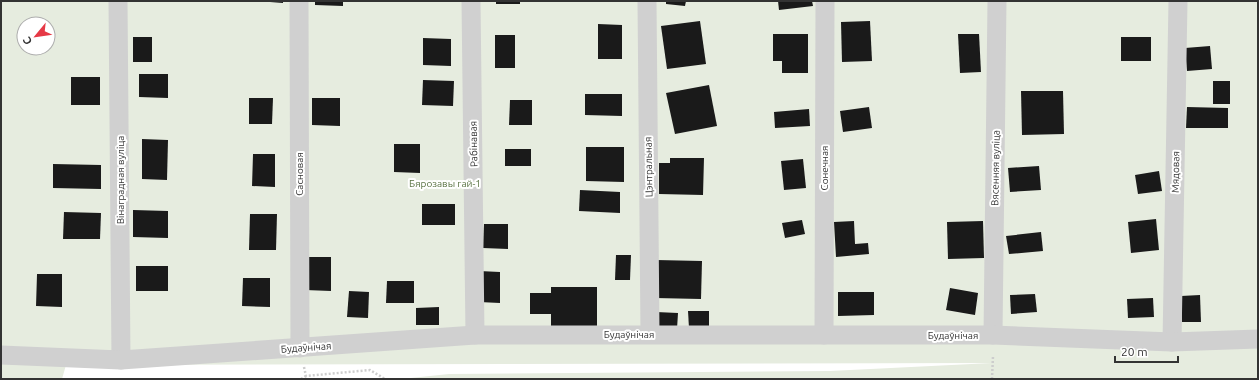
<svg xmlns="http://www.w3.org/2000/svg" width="1259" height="380" font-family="Ubuntu,sans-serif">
<rect width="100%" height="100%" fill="#fff"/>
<path fill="#e6ecdf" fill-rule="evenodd" d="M1,1H1258V379H401L449,374L830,371L992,363L66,365L62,379H1ZM24,24H48V48H24Z"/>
<g fill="#1a1a1a">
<polygon points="270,1 283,1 283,3 270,2"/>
<polygon points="315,1 343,1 343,6 315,5"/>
<rect x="496" y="1" width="24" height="3"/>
<polygon points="666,1 686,1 685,6 666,4"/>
<polygon points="778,1 812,1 813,6 779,10"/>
<polygon points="700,21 706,64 667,69 661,26"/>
<polygon points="870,21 872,61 842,62 841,22"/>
<polygon points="598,24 622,25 622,59 598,59"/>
<polygon points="773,34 808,34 808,73 782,73 782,61 773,61"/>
<polygon points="958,34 979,34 981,72 960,73"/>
<rect x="495" y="35" width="20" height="33"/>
<rect x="133" y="37" width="19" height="25"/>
<rect x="1121" y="37" width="30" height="24"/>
<polygon points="423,38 451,39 451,66 423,65"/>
<polygon points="1210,46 1212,69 1187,71 1185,48"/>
<polygon points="139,74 168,74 168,98 139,97"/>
<rect x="71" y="77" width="29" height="28"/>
<polygon points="423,80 454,81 453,106 422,105"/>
<rect x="1213" y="81" width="17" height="23"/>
<polygon points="709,85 717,126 675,134 666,93"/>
<polygon points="1021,91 1063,91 1064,134 1022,135"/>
<polygon points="585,94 622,94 622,116 585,115"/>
<polygon points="249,98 273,98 272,124 249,124"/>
<polygon points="312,98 340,98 340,126 312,125"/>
<polygon points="510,100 532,100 532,125 509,125"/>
<polygon points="869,107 872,128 843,132 840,111"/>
<polygon points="1187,107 1228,108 1228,128 1186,128"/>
<polygon points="809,109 810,126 775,128 774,112"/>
<polygon points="142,139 168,140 167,180 142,179"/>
<polygon points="394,144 420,144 420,173 394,172"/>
<polygon points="586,147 624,147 624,182 586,181"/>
<rect x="505" y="149" width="26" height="17"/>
<polygon points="253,154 275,154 275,187 252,186"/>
<polygon points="670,158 704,158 703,195 659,194 659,163 670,163"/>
<polygon points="803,159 806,188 784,190 781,161"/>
<polygon points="53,164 101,165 101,189 53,188"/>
<polygon points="1039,166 1041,190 1010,192 1008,168"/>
<polygon points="1159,171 1162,191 1138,194 1135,175"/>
<polygon points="580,190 620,192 620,213 579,211"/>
<rect x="422" y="204" width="33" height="21"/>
<polygon points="133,210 168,211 168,238 133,237"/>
<polygon points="64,212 101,213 100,239 63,239"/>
<polygon points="250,214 277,214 276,250 249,250"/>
<polygon points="1156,219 1159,250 1131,253 1128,222"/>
<polygon points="802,220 805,234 785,238 782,223"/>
<polygon points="854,221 855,244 868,243 869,254 836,257 834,222"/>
<polygon points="983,221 984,258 948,259 947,222"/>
<polygon points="484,224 508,224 508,249 483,248"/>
<polygon points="1041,232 1043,251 1009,254 1006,236"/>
<polygon points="616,255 631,255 630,280 615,280"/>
<polygon points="305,257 331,257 331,291 305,290"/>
<polygon points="656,260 702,261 701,299 655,298"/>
<rect x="136" y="266" width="32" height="25"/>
<polygon points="479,271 500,272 500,303 479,302"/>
<polygon points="37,274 62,274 62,307 36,306"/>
<polygon points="243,278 270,278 270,307 242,306"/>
<polygon points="387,281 414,281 414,303 386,303"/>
<polygon points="551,287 597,287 597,328 551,328 551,314 530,314 530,293 551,293"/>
<polygon points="950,288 978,293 975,315 946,310"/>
<polygon points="349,291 369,292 368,318 347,317"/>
<polygon points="838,292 874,292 874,315 838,316"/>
<polygon points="1035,294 1037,312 1011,314 1010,295"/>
<polygon points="1200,295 1201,322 1182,322 1181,296"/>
<polygon points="1153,298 1154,317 1128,318 1127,299"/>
<polygon points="439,307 439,325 416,325 416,308"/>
<polygon points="688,311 709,311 709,327 689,328"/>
<polygon points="656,312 678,313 677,329 656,329"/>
</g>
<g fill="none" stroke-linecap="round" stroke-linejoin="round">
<g stroke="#cdcdcd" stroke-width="2.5" stroke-dasharray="2 2" stroke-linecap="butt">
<polyline points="304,367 306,376 370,370 385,379"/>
<polyline points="301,379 306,376"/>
<polyline points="992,379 993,356"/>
</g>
<g stroke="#d0d0d0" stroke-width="19">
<polyline points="118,1 121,360"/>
<polyline points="299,1 300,348"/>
<polyline points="471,1 475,335"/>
<polyline points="647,1 650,334"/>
<polyline points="824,335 825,1"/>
<polyline points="993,335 997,1"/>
<polyline points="1172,342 1178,1"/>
<polyline points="1,355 121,360 475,335 993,335 1172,342 1258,339"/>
</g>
</g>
<g text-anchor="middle" stroke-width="4" stroke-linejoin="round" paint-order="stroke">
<g font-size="10" fill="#333" stroke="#fff">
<text transform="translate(473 144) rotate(-91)" y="4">Рабінавая</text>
<text transform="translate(648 167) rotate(-91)" y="4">Цэнтральная</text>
<text transform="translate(824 168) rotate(-90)" y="4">Сонечная</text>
<text transform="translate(995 168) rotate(-89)" y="4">Вясенняя вуліца</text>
<text transform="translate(1175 172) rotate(-89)" y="4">Мядовая</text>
<text transform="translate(299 174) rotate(-90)" y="4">Сасновая</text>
<text transform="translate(120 180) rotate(-90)" y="4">Вінаградная вуліца</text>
<text x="629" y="338">Будаўнічая</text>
<text x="953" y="339">Будаўнічая</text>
<text transform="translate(306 347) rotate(-4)" y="4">Будаўнічая</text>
</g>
<g font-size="10" fill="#56703f" stroke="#fff">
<text x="445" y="187">Бярозавы гай-1</text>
</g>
</g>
<rect width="1259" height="380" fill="none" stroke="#333333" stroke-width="4"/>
<g transform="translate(36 36) rotate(241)"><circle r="19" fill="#ffffff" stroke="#adadad"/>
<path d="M0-3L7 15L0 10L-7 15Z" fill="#e63946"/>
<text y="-6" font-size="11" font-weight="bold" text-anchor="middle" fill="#333333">С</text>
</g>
<path d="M1115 356v6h63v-6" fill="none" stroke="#333333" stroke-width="2"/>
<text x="1121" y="356" font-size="12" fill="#333333" stroke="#ffffff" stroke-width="3" paint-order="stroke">20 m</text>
</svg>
